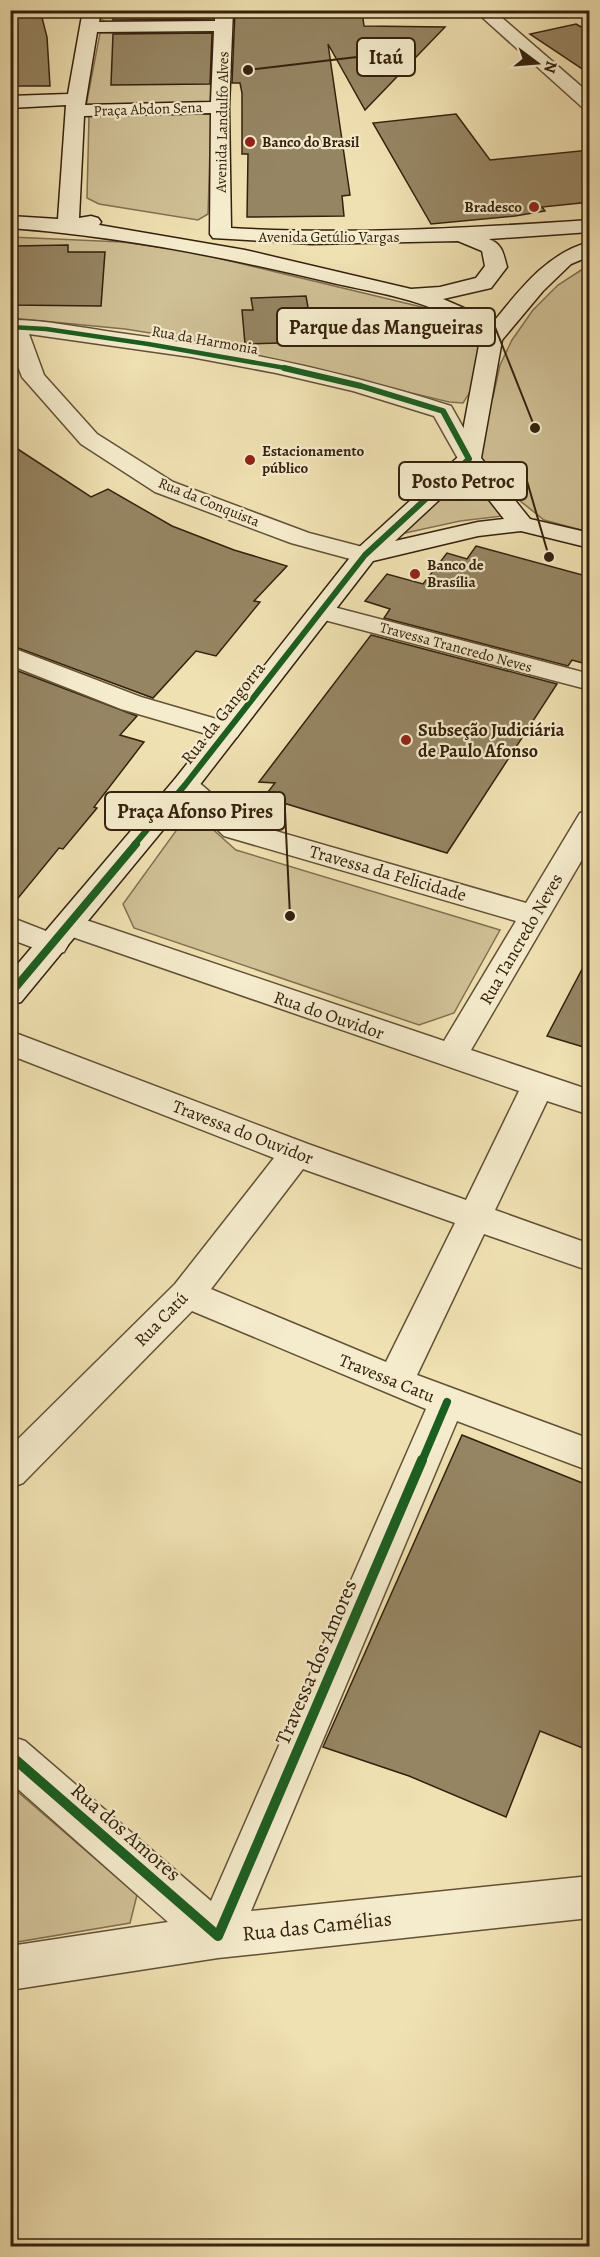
<svg xmlns="http://www.w3.org/2000/svg" width="600" height="2257" font-family="Alegreya,serif">
<rect width="100%" height="100%" fill="#f0e1b2"/>
<filter id="stains"><feTurbulence type="fractalNoise" baseFrequency=".00333" numOctaves="4"/><feColorMatrix values="0 0 0 0 .2 0 0 0 0 .09 0 0 0 0 .02 0 0 0 .5 -.17"/></filter>
<radialGradient id="worn" r=".72"><stop offset=".6" stop-color="#630" stop-opacity="0"/><stop offset="1" stop-color="#630" stop-opacity=".3"/></radialGradient>
<g fill="#d0c096" stroke="#827052" stroke-width="1.5">
<polygon points="99,10 217,11 208,21 106,22 97,16"/>
<polygon points="100,33 212,33 210,105 86,106"/>
<polygon points="211,114 208,214 198,220 99,204 87,198 89,116"/>
<path d="M11,237L122,242L189,251L430,309C459,319 485,328 480,363C478,376 471,392 463,403L449,402L182,338L125,329L11,318Z"/>
<polygon points="589,265 589,532 544,520 470,461 503,516 460,521 396,535 469,459 493,397 500,365 512,340 533,310 558,285"/>
<polygon points="191,810 236,850 500,930 454,1013 419,1025 134,928 123,904"/>
<polygon points="11,1786 137,1895 130,1923 11,1943"/>
</g>
<g fill="#968563" stroke="#34210d" stroke-width="1.5">
<polygon points="40,10 47,37 50,86 10,86 10,12"/>
<polygon points="114,10 213,12 213,19 113,20"/>
<polygon points="323,10 362,11 364,26 445,27 365,110 328,44 350,195 342,196 344,216 247,217 248,154 242,154 242,93 240,83 232,83 235,11"/>
<polygon points="576,24 590,32 590,74 530,34"/>
<polygon points="212,33 210,84 111,85 113,34"/>
<polygon points="456,114 490,160 590,150 590,202 542,207 545,211 515,216 431,224 373,123"/>
<polygon points="68,245 68,252 105,252 101,306 10,305 10,272 14,246"/>
<polygon points="306,296 314,342 245,344 242,310 253,310 251,298"/>
<polygon points="10,444 91,497 108,489 172,526 234,550 287,566 254,601 260,602 216,656 196,651 153,698 10,645"/>
<polygon points="476,546 590,577 590,665 572,660 568,666 384,618 390,609 365,601 387,574 423,584 447,553 467,559"/>
<polygon points="371,635 557,684 447,853 264,797 275,783 259,782"/>
<polygon points="10,668 137,716 120,735 144,742 94,807 97,808 63,849 59,848 10,908"/>
<polygon points="590,954 590,1049 547,1036"/>
<polygon points="462,1435 590,1486 590,1751 540,1731 506,1817 409,1776 323,1747"/>
</g>
<g fill="none" stroke-linecap="round" stroke-linejoin="round">
<g stroke="#635136" stroke-width="3">
<g id="street">
<polygon points="474,10 493,10 590,94 590,110 583,108"/>
<path d="M10,320C47,320 83,328 119,333C232,348 342,371 451,406L481,459L477,464L469,466L461,464L434,416L353,391L276,373L191,357L29,334L44,375L97,434L173,482L309,533L374,550L378,555L374,560L365,563L291,543L155,492L81,444L22,377L10,345Z"/>
<polygon points="322,604 590,674 590,690 313,617 309,612 313,607"/>
<polygon points="10,647 141,697 237,725 241,731 237,737 227,740 121,709 10,665"/>
<path d="M185,776L195,779L244,822L526,903L580,813L590,811V846L471,1050L590,1090V1115L547,1101L495,1210L590,1244V1271L484,1234L417,1375L590,1439V1471L457,1421L251,1911L590,1876V1918L218,1958L10,1990V1946L168,1922L10,1782V1736L25,1741L211,1901L426,1409L192,1311L23,1483L10,1488V1447L175,1284L274,1158L10,1055V1031L308,1144L466,1200L519,1091L58,932L54,925L58,918L69,915L80,918L444,1041L516,921L224,836L171,785L175,779ZM303,1169L455,1223L386,1362L211,1289Z"/>
<polygon points="10,917 64,938 68,945 64,952 53,955 10,939"/>
</g>
</g>
<g stroke="#34210d" stroke-width="3">
<path id="secondary" d="M83,10H101L99,22L215,21V10H233L229,107L231,228C351,235 470,228 590,220V232L489,239C503,245 503,253 507,267L491,288L443,299L473,312L491,325C518,292 546,253 590,242V256L571,264L543,291L502,340L481,458L530,519L590,533V548L521,531L478,536L373,561L195,791L21,1002L10,1005V973L175,779L356,550L458,457L480,340C445,300 378,294 329,282C224,257 118,236 10,228V216L58,219L66,105L10,108V96L68,94ZM214,31L211,102L85,105L97,32ZM211,113L210,234L213,238L312,244L458,241L482,251L485,266L476,278L440,287L411,289L245,250L99,225L101,222L98,218L91,216L79,218L84,116ZM468,473L504,519L478,522L395,541Z"/>
</g>
<use href="#street" fill="#f5eccd" fill-rule="evenodd"/>
<use href="#secondary" fill="#f5eccd" fill-rule="evenodd"/>
<g stroke="#f5eccd" stroke-width="7">
<polyline id="cycleway-far3" points="10,327 46,329 148,344 291,369"/>
</g>
<g stroke="#f5eccd" stroke-width="9">
<polyline id="cycleway-far2" points="134,845 185,785 365,555 469,459 443,411 361,386 284,368"/>
</g>
<g stroke="#f5eccd" stroke-width="11">
<g id="cycleway-far1">
<polyline points="10,994 136,844"/>
<polyline points="422,1461 447,1402"/>
</g>
</g>
<g stroke="#f5eccd" stroke-width="14">
<polyline id="cycleway" points="10,1755 218,1936 422,1460"/>
</g>
<use href="#cycleway-far3" stroke="#1b5e20" stroke-width="4.5"/>
<use href="#cycleway-far2" stroke="#1b5e20" stroke-width="6"/>
<use href="#cycleway-far1" stroke="#1b5e20" stroke-width="8"/>
<use href="#cycleway" stroke="#1b5e20" stroke-width="10"/>
</g>
<g fill="#8f2418" stroke="#f5eccd" stroke-width="2">
<circle cx="250" cy="142" r="6"/>
<circle cx="534" cy="207" r="6"/>
<circle cx="250" cy="460" r="6"/>
<circle cx="415" cy="574" r="6"/>
<circle cx="406" cy="740" r="6"/>
</g>
<g text-anchor="middle" stroke-width="4.5" stroke-linejoin="round" paint-order="stroke">
<g font-size="15" fill="#34210d" stroke="#f5eccd">
<text transform="translate(148 109) rotate(-2)" y="5">Praça Abdon Sena</text>
<text transform="translate(222 122) rotate(-89)" y="5">Avenida Landulfo Alves</text>
<text x="329" y="242">Avenida Getúlio Vargas</text>
<text transform="translate(205 340) rotate(10)" y="5">Rua da Harmonia</text>
<text transform="translate(209 502) rotate(22)" y="5">Rua da Conquista</text>
<text transform="translate(456 647) rotate(15)" y="5">Travessa Trancredo Neves</text>
</g>
<g font-size="15" font-weight="bold" fill="#34210d" stroke="#f5eccd" text-anchor="start">
<text x="262" y="147">Banco do Brasil</text>
<text x="522" y="212" text-anchor="end">Bradesco</text>
<text x="262" y="456">Estacionamento<tspan x="262" dy="17">público</tspan></text>
<text x="427" y="570">Banco de<tspan x="427" dy="17">Brasília</tspan></text>
</g>
<g font-size="18" fill="#34210d" stroke="#f5eccd">
<text transform="translate(223 713) rotate(-52)" y="6">Rua da Gangorra</text>
<text transform="translate(388 873) rotate(16)" y="6">Travessa da Felicidade</text>
<text transform="translate(521 939) rotate(-60)" y="6">Rua Tancredo Neves</text>
<text transform="translate(329 1015) rotate(19)" y="6">Rua do Ouvidor</text>
<text transform="translate(243 1132) rotate(21)" y="6">Travessa do Ouvidor</text>
<text transform="translate(161 1319) rotate(-46)" y="6">Rua Catú</text>
<text transform="translate(387 1378) rotate(22)" y="6">Travessa Catu</text>
</g>
<g font-size="18" font-weight="bold" fill="#34210d" stroke="#f5eccd" text-anchor="start">
<text x="418" y="736">Subseção Judiciária<tspan x="418" dy="21">de Paulo Afonso</tspan></text>
</g>
<g font-size="21" fill="#34210d" stroke="#f5eccd">
<text transform="translate(316 1662) rotate(-67)" y="7">Travessa dos Amores</text>
<text transform="translate(126 1832) rotate(41)" y="7">Rua dos Amores</text>
<text transform="translate(317 1926) rotate(-6)" y="7">Rua das Camélias</text>
</g>
</g>
<path fill="none" stroke="#34210d" stroke-width="2" d="M248 70L357 57M535 428L495 327M549 557L527 481M290 916L285 811"/>
<g fill="#34210d" stroke="#f5eccd" stroke-width="2">
<circle cx="248" cy="70" r="6"/>
<circle cx="535" cy="428" r="6"/>
<circle cx="549" cy="557" r="6"/>
<circle cx="290" cy="916" r="6"/>
</g>
<g fill="#f5eccd" stroke="#34210d" stroke-width="2">
<rect x="357" y="38" width="58" height="38" rx="6"/>
<rect x="277" y="308" width="218" height="38" rx="6"/>
<rect x="399" y="462" width="128" height="38" rx="6"/>
<rect x="105" y="792" width="180" height="38" rx="6"/>
</g>
<g font-size="20" text-anchor="middle" font-weight="bold" fill="#34210d">
<text x="386" y="64">Itaú</text>
<text x="386" y="334">Parque das Mangueiras</text>
<text x="463" y="488">Posto Petroc</text>
<text x="195" y="818">Praça Afonso Pires</text>
</g>
<rect width="600" height="2257" fill="none" stroke="#f0e1b2" stroke-width="36"/>
<rect x="12" y="12" width="576" height="2233" fill="none" stroke="#34210d" stroke-width="3"/>
<rect x="18" y="18" width="564" height="2221" fill="none" stroke="#34210d" stroke-width="1.5"/>
<g transform="translate(537 63) rotate(106)" stroke="#f5eccd" stroke-width="4.5" paint-order="stroke">
<path d="M0-4.5L10 22L0 15L-10 22Z" fill="#34210d"/>
<text y="-9" font-size="16" font-weight="bold" text-anchor="middle" fill="#34210d">N</text>
</g>
<rect width="100%" height="100%" filter="url(#stains)"/>
<rect width="100%" height="100%" fill="url(#worn)"/>
</svg>
